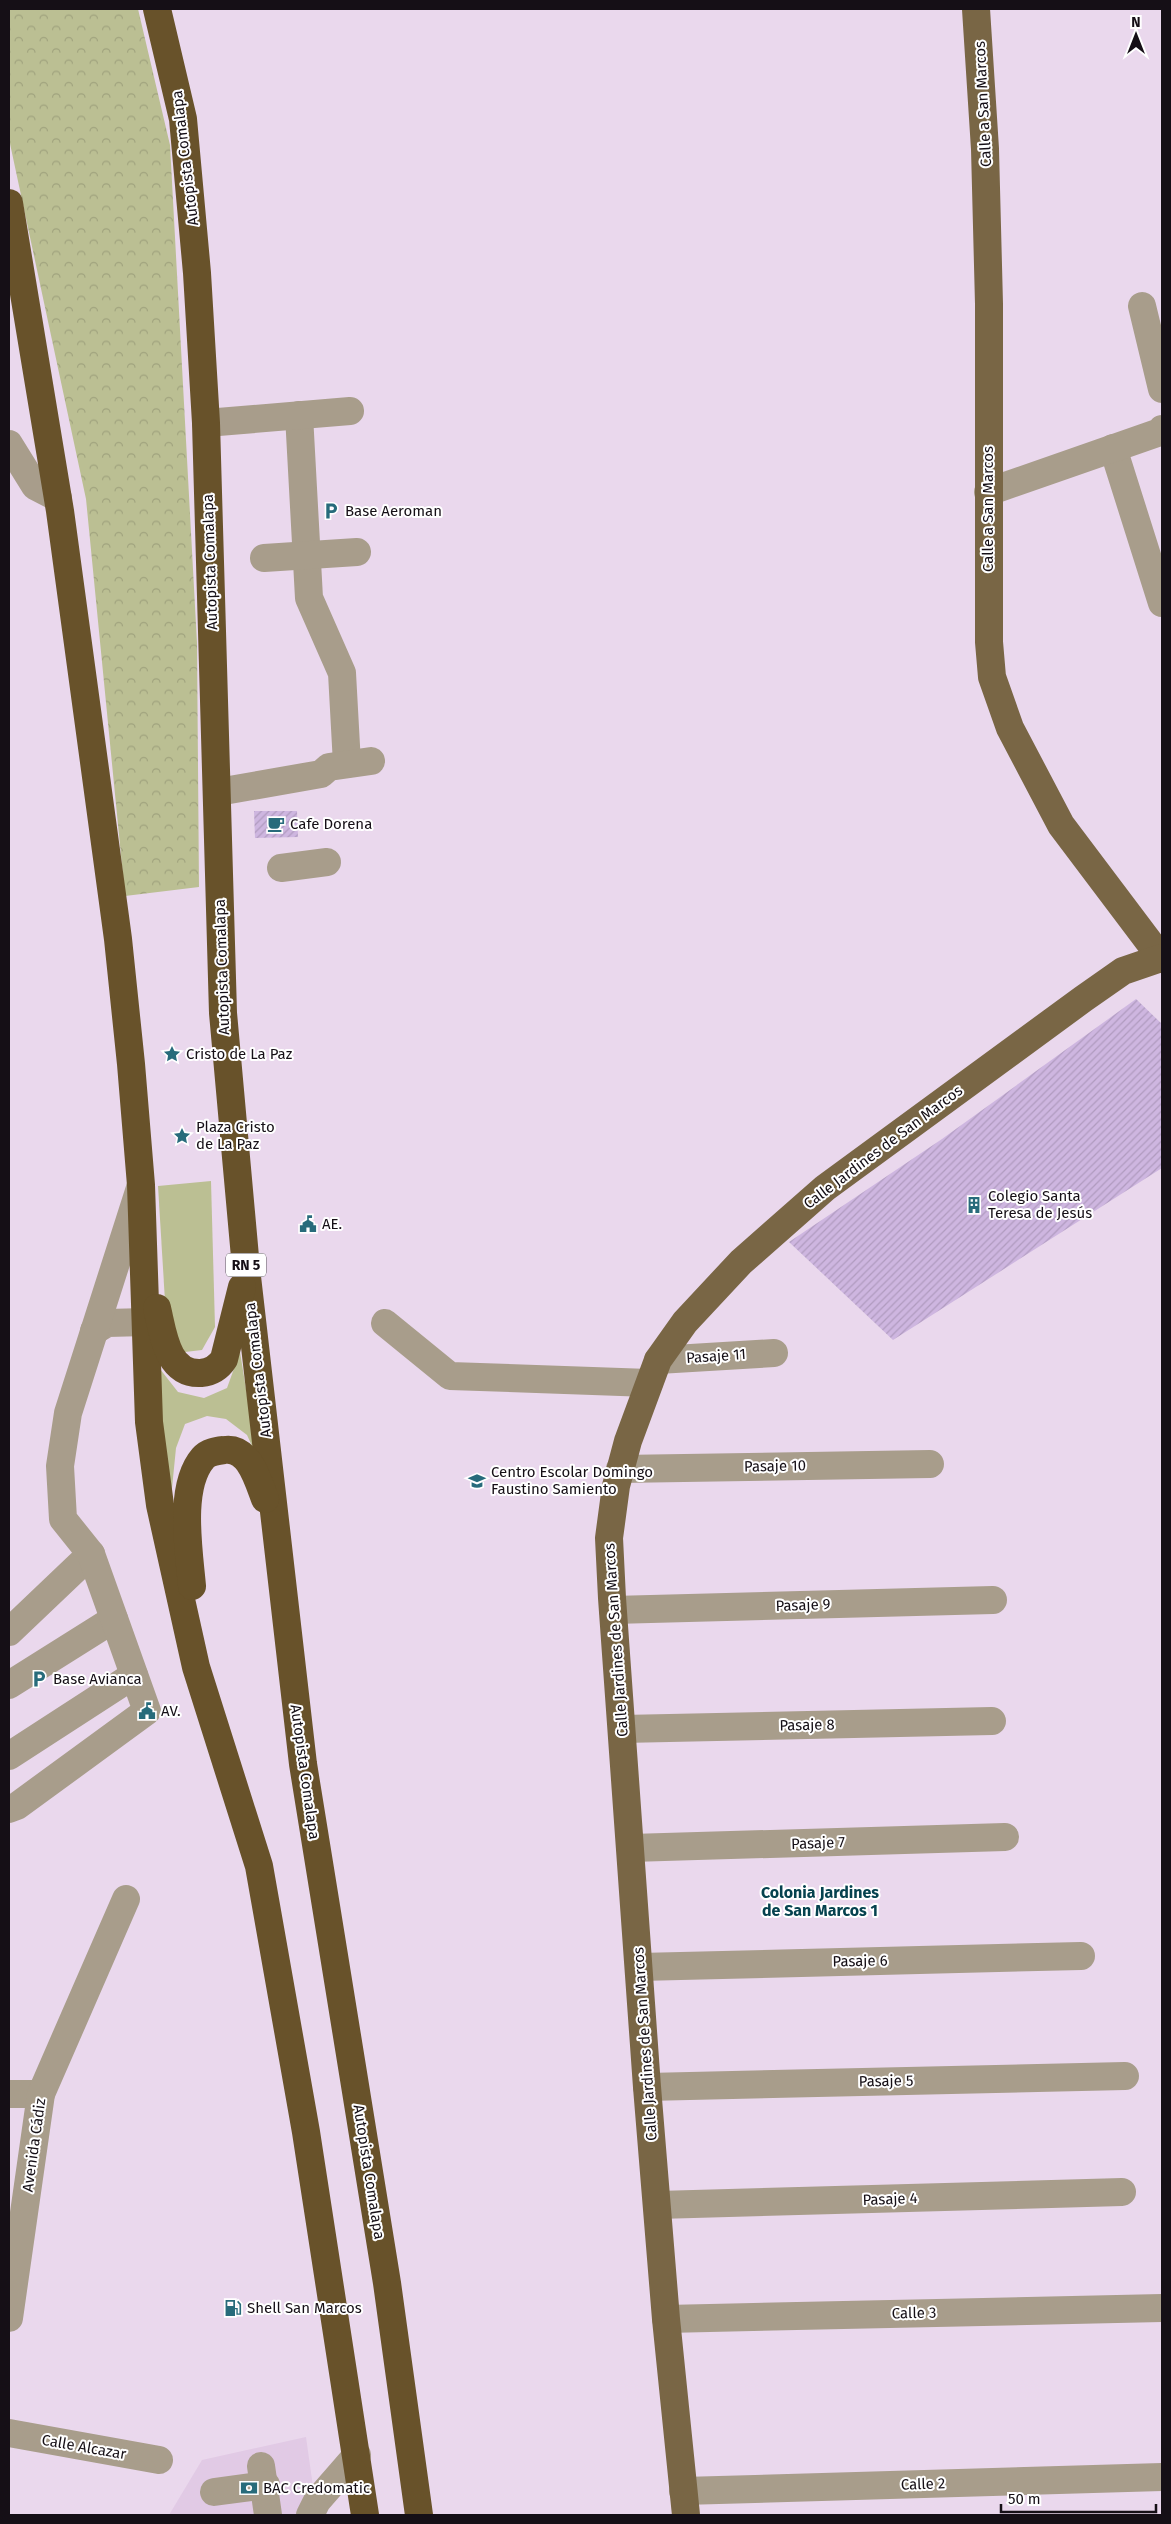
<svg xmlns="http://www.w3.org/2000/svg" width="1171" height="2524" font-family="'Fira Sans',sans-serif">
<defs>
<pattern id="forest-crowns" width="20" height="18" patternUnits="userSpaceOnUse" patternTransform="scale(1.25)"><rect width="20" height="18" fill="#bbbf93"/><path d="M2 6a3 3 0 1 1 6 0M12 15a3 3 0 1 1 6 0" fill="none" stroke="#a0a37e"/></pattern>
<pattern id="building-hatch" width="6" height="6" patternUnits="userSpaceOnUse" patternTransform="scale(1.25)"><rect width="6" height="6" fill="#ceb6e0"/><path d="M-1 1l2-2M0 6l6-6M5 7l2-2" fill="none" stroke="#b09bbf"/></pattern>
</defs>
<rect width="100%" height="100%" fill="#ead8ed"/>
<polygon fill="#e1cae5" points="306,2437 317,2515 169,2515 202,2460"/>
<g fill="#bbbf93">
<polygon points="211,1181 215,1327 202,1350 185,1352 175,1344 165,1301 158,1186"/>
<polygon points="240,1352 257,1457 247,1435 226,1419 207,1416 185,1424 176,1448 171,1498 153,1360 178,1392 204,1398 227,1388"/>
</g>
<polygon fill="url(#forest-crowns)" points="9,9 138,9 170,145 197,643 199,887 125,896 86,499 9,139"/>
<g fill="url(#building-hatch)">
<polygon points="254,811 297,811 298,837 255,838"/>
<polygon points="1136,999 1162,1024 1162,1168 893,1340 789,1242 942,1139"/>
</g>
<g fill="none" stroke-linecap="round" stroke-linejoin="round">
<g stroke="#a89d8b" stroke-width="28">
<polyline points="1142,306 1162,389"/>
<polyline points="299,415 309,598 342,673 347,764"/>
<polyline points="206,423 350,411"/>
<polyline points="9,444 35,486 58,498"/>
<polyline points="1113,448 1162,603"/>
<polyline points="988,492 1160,432 1162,429"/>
<polyline points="264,558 357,552"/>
<polyline points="218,792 321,774 329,767 371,761"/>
<polyline points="281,868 327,862"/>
<polyline points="385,1323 450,1376 649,1383"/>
<polyline points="94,1331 107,1323 146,1322"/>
<polyline points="658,1360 774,1353"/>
<polyline points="620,1469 930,1464"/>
<polyline points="613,1610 993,1600"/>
<polyline points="9,1632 91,1554"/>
<polyline points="9,1685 114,1619"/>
<polyline points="622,1729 992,1721"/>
<polyline points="9,1756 134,1675"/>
<polyline points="9,1809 17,1806 147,1711 91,1554 63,1519 60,1466 68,1413 140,1188"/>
<polyline points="631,1848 1005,1837"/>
<polyline points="639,1967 1081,1956"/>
<polyline points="647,2087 1125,2076"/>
<polyline points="9,2094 41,2094"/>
<polyline points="658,2205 1122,2192"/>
<polyline points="9,2318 41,2094 126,1899"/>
<polyline points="666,2319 1162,2308"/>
<polyline points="9,2433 159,2460"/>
<polyline points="261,2466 268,2515"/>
<polyline points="683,2491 1162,2477"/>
<polyline points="214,2492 266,2485"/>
<polyline points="310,2515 317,2501 357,2455"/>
</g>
<g stroke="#796645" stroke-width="28">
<polyline points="976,9 985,149 989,304 989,642 992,677 1010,728 1061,825 1162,959"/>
<polyline points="686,2515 666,2319 647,2087 612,1598 609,1538 616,1486 628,1441 658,1360 685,1322 741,1262 825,1188 1083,999 1123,971 1161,958"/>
</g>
<g stroke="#68522a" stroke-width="28">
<polyline points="157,9 183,119 197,273 206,423 223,1013 246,1268 303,1764 387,2283 419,2515"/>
<polyline points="9,203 60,511 118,939 131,1064 141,1185 149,1422 160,1505 196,1667 259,1866 306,2132 365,2515"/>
<path d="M157,1308C163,1333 167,1375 201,1373C211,1372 219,1367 224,1359L242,1287"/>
<path d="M192,1586C189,1551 178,1487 203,1458C208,1452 216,1451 224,1450C249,1446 258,1481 265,1499"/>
</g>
</g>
<defs>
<g id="parking-bare" transform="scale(1.35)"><path d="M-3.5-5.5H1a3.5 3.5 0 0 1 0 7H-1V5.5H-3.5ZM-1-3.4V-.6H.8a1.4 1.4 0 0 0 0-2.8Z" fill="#276b7b" stroke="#fff" stroke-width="2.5" paint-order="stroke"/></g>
<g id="cafe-bare" transform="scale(1.35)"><path d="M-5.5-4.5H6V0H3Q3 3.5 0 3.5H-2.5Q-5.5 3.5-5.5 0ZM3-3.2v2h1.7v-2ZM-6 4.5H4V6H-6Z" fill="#276b7b" stroke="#fff" stroke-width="2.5" paint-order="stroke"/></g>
<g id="sight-bare" transform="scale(1.35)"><path d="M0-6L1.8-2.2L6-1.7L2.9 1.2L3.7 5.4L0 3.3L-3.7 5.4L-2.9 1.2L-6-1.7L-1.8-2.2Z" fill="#276b7b" stroke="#fff" stroke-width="2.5" paint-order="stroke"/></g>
<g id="building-bare" transform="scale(1.35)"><path d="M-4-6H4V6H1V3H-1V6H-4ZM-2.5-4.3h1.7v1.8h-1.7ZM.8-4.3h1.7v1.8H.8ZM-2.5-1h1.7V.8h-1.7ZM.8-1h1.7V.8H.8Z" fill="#276b7b" stroke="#fff" stroke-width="2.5" paint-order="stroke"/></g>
<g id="civic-bare" transform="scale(1.35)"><path d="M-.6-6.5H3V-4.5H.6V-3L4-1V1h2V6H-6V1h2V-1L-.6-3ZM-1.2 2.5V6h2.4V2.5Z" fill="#276b7b" stroke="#fff" stroke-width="2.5" paint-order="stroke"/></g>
<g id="school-bare" transform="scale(1.35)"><path d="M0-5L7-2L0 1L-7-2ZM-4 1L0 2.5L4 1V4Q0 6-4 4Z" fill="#276b7b" stroke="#fff" stroke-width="2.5" paint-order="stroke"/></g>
<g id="fuel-bare" transform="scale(1.35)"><path d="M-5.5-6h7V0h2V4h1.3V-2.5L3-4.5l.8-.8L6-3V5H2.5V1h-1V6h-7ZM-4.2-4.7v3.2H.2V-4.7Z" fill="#276b7b" stroke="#fff" stroke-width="2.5" paint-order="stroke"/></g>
<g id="bank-bare" transform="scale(1.35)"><path d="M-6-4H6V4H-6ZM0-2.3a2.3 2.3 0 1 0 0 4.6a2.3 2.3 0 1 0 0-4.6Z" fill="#276b7b" stroke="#fff" stroke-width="2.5" paint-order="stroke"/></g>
</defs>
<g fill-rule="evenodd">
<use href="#parking-bare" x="331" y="511"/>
<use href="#cafe-bare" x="276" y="824"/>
<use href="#sight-bare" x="172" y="1054"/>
<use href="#sight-bare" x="182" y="1136"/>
<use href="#building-bare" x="974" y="1205"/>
<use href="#civic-bare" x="308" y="1224"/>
<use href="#school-bare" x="477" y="1481"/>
<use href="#parking-bare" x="39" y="1679"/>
<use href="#civic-bare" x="147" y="1711"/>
<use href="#fuel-bare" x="233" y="2308"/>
<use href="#bank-bare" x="249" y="2488"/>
</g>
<g text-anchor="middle" stroke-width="4" stroke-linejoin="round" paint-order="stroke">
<rect fill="#fff" stroke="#5b575c" stroke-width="1" x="226" y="1253.5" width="40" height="23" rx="4"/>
<g font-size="14" font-weight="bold" fill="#150f16">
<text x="246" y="1270">RN 5</text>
</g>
<g font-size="15" fill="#150f16" stroke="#fff">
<text transform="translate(983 104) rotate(-93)" y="5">Calle a San Marcos</text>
<text transform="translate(185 158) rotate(-97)" y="5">Autopista Comalapa</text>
<text transform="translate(988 509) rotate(-90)" y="5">Calle a San Marcos</text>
<text transform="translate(210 562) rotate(-92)" y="5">Autopista Comalapa</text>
<text transform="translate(222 967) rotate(-92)" y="5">Autopista Comalapa</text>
<text transform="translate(883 1147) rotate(-37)" y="5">Calle Jardines de San Marcos</text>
<text transform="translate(716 1356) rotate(-4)" y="5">Pasaje 11</text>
<text transform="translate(258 1370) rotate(-97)" y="5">Autopista Comalapa</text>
<text transform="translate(775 1466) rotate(-1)" y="5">Pasaje 10</text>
<text transform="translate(803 1605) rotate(-2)" y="5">Pasaje 9</text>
<text transform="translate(616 1640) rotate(-94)" y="5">Calle Jardines de San Marcos</text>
<text transform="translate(807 1725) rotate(-1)" y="5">Pasaje 8</text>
<text transform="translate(305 1772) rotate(82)" y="5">Autopista Comalapa</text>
<text transform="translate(818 1843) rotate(-2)" y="5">Pasaje 7</text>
<text transform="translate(860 1961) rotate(-1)" y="5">Pasaje 6</text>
<text transform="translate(645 2044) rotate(-94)" y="5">Calle Jardines de San Marcos</text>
<text transform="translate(886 2081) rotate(-1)" y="5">Pasaje 5</text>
<text transform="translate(34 2145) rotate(-82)" y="5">Avenida Cádiz</text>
<text transform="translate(369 2172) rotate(81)" y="5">Autopista Comalapa</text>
<text transform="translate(890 2199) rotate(-2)" y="5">Pasaje 4</text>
<text transform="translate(914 2313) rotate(-1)" y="5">Calle 3</text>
<text transform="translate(84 2447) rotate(10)" y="5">Calle Alcazar</text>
<text transform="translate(923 2484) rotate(-2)" y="5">Calle 2</text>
</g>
<g font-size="15" fill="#150f16" stroke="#fff" text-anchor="start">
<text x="345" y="516">Base Aeroman</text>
<text x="290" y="829">Cafe Dorena</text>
<text x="186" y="1059">Cristo de La Paz</text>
<text x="196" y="1132">Plaza Cristo<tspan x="196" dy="17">de La Paz</tspan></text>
<text x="988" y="1201">Colegio Santa<tspan x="988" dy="17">Teresa de Jesús</tspan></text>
<text x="322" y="1229">AE.</text>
<text x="491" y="1477">Centro Escolar Domingo<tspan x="491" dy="17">Faustino Samiento</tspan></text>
<text x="53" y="1684">Base Avianca</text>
<text x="161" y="1716">AV.</text>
<text x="247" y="2313">Shell San Marcos</text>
<text x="263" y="2493">BAC Credomatic</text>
</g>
<g font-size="16" font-weight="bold" fill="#06424f" stroke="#fff">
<text x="820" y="1898">Colonia Jardines<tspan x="820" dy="18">de San Marcos 1</tspan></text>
</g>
</g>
<rect width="1171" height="2524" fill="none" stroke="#150f16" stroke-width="20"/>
<g transform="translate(1136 35)" stroke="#ffffff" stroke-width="4" paint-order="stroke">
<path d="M0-4L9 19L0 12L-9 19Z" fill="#150f16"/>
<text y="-8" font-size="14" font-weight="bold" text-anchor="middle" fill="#150f16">N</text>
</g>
<path d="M1001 2504v8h155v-8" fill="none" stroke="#150f16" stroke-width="2.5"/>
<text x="1008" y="2504" font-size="15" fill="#150f16" stroke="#ffffff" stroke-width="4" paint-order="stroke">50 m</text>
</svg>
